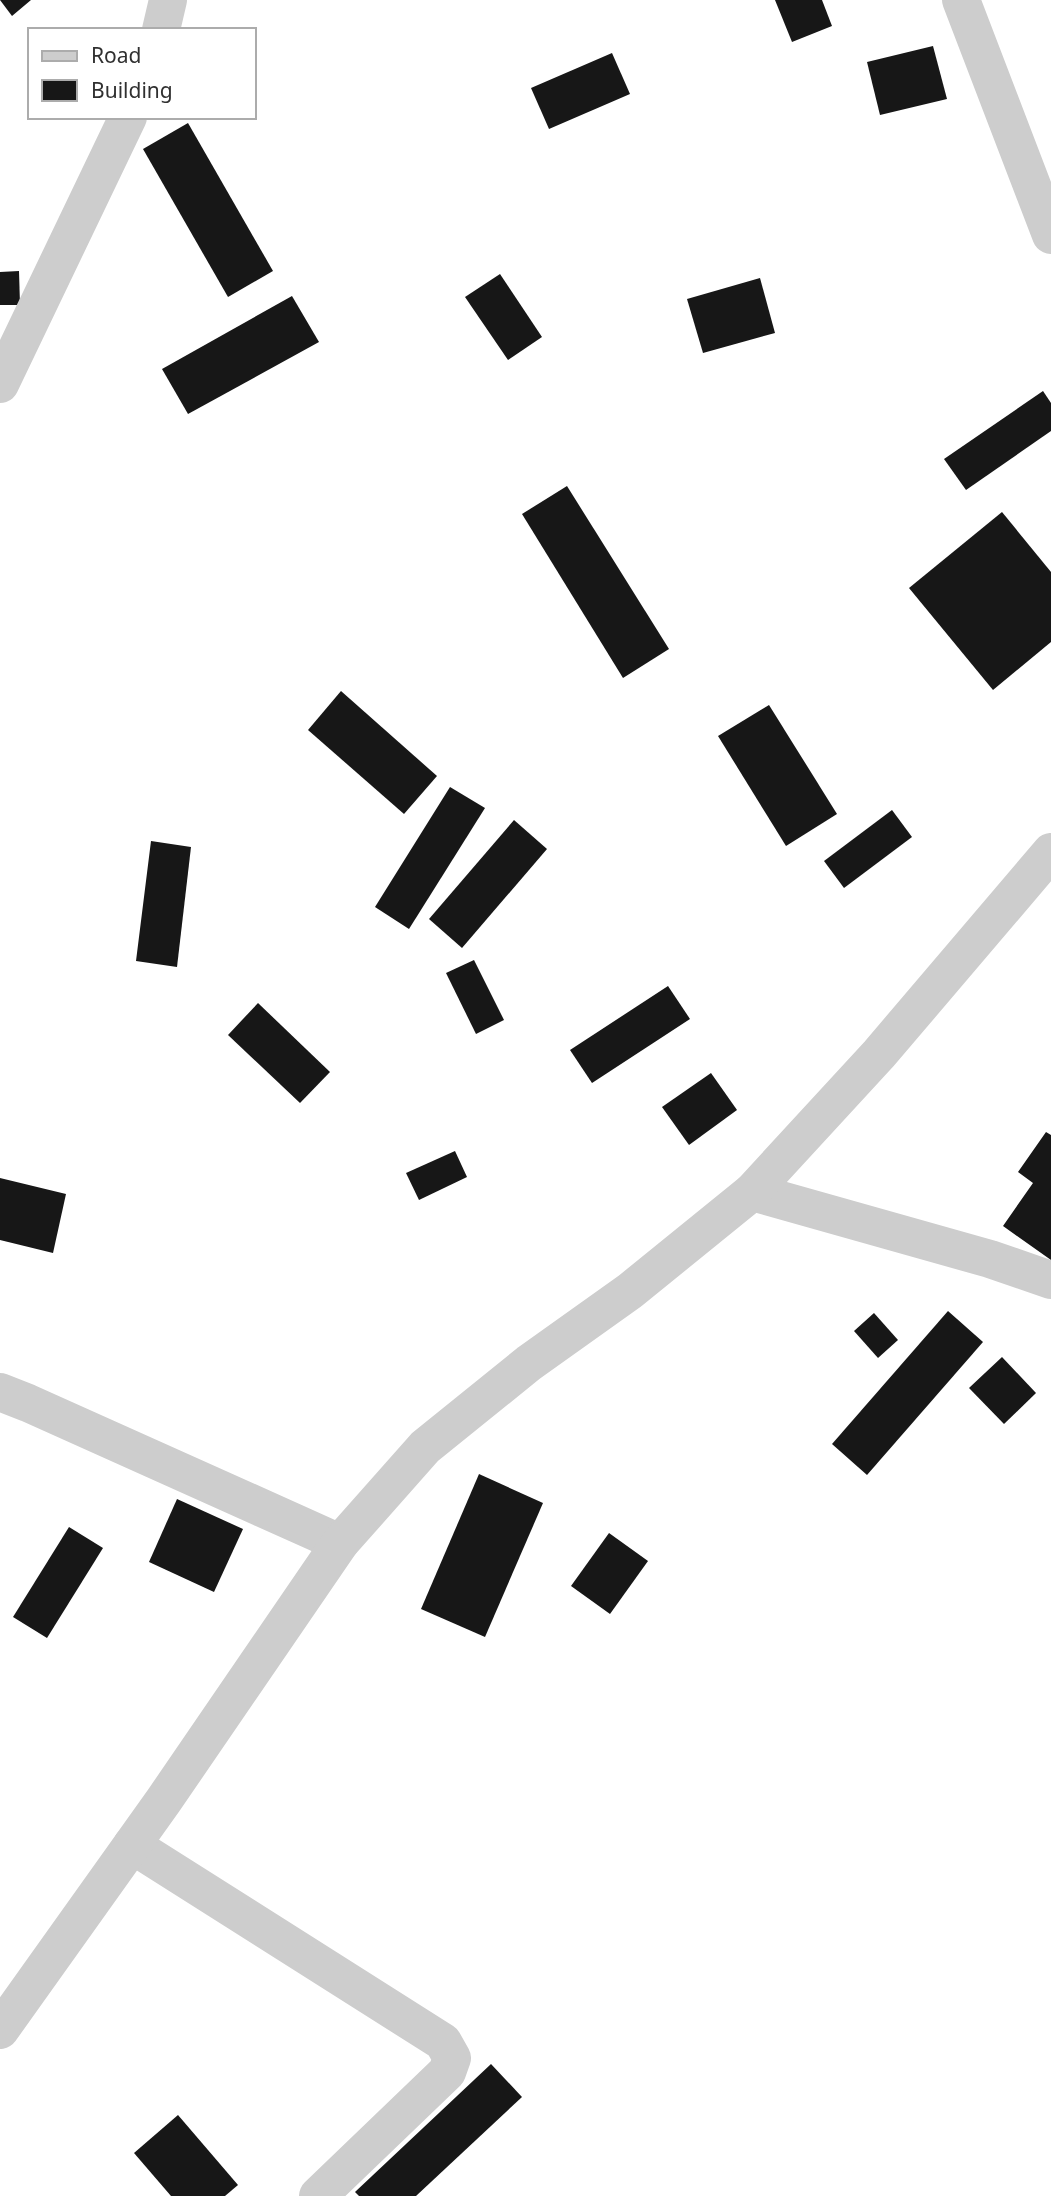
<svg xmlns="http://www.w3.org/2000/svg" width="1051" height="2196" font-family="'Noto Sans',sans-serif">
<rect width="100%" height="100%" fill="#fff"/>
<g fill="#171717">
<polygon points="0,0 31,0 12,16"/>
<polygon points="775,0 822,0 832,26 792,42"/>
<polygon points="933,46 947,99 880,115 867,62"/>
<polygon points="612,53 630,94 549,129 531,88"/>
<polygon points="188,123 273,271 228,297 143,149"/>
<polygon points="19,271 20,305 0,305 0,272"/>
<polygon points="500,274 542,337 508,360 465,297"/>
<polygon points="760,278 775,333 703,353 687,299"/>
<polygon points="292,296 319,342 188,414 162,369"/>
<polygon points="1043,391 1051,403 1051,431 966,490 944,459"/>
<polygon points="567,486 669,649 623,678 522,514"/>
<polygon points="1002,512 1051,572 1051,642 993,690 909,588"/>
<polygon points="341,691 437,776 404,814 308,730"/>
<polygon points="769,705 837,814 786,846 718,736"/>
<polygon points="450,787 485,808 409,929 375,907"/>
<polygon points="892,810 912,837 844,888 824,861"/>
<polygon points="514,820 547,849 462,948 429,919"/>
<polygon points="151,841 191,847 177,967 136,961"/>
<polygon points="474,960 504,1020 476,1034 446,973"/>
<polygon points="668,986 690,1019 592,1083 570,1050"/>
<polygon points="258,1003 330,1072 300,1103 228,1035"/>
<polygon points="711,1073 737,1110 689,1145 662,1107"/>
<polygon points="1046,1132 1051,1135 1051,1260 1003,1226 1033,1183 1018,1172"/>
<polygon points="455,1151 467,1177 419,1200 406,1173"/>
<polygon points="0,1178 66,1194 53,1253 0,1240"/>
<polygon points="948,1311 983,1342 867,1475 832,1444"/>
<polygon points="874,1313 898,1340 878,1358 854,1331"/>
<polygon points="1002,1357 1036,1393 1004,1424 969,1388"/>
<polygon points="479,1474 543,1503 485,1637 421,1609"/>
<polygon points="177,1499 243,1529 214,1592 149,1562"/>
<polygon points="69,1527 103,1548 47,1638 13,1617"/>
<polygon points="609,1533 648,1561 610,1614 571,1586"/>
<polygon points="491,2064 522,2097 416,2196 359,2196 355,2192"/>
<polygon points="178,2115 238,2185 225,2196 171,2196 134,2153"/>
</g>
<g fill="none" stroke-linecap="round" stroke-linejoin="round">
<g stroke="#cdcdcd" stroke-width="38">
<polyline points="961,0 1051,235"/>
<polyline points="161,30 168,0"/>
<polyline points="0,384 128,117"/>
<polyline points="752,1192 990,1259 1051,1280"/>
<polyline points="0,1392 28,1403 340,1543"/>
<polyline points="132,1845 443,2042 452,2058 447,2072 318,2196"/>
<polyline points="0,2030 164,1800 340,1543 425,1447 529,1363 630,1291 752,1192 879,1054 1051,852"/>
</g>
</g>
<rect x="28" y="28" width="228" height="91" fill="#ffffff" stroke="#acacac" stroke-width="2"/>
<rect x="42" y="51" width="35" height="10" fill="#cdcdcd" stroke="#acacac" stroke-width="2"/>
<text x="91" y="63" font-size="21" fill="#303030">Road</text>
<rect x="42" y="80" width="35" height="21" fill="#171717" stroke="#acacac" stroke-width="2"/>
<text x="91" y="98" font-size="21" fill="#303030">Building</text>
</svg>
